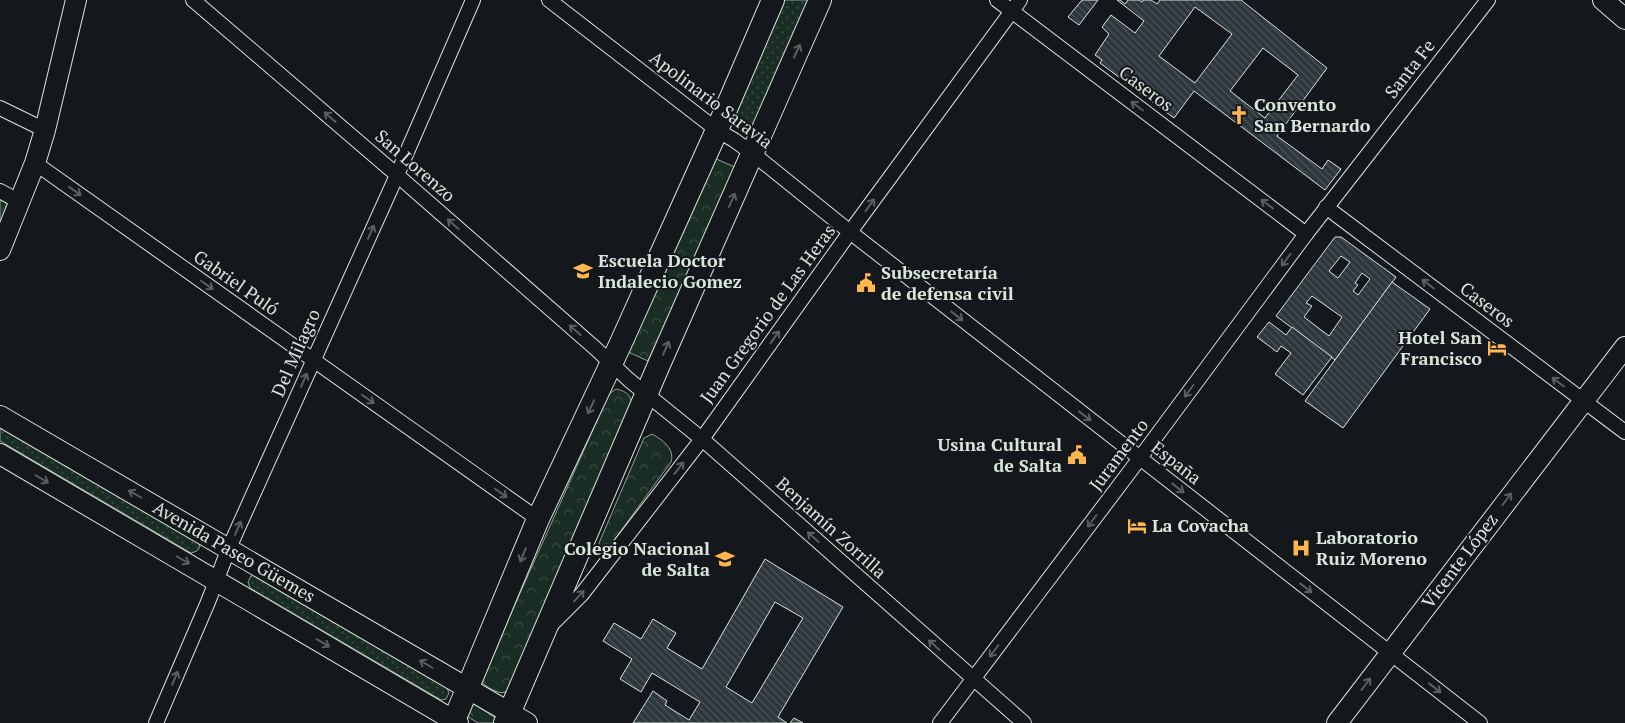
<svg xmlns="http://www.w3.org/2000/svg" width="1625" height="723" font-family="'PT Serif',serif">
<defs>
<pattern id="grass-dots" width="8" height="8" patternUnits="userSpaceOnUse" patternTransform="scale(1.25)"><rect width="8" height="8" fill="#1a2d24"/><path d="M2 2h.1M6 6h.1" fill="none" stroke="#3b4b43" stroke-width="1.8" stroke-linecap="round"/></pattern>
<pattern id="forest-crowns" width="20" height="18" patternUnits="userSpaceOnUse" patternTransform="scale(1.25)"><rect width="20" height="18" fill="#1a2d24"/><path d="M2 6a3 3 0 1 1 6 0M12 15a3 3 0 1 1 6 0" fill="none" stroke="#3b4b43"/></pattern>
<pattern id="building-back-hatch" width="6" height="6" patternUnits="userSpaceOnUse" patternTransform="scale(1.25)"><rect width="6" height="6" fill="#2c363c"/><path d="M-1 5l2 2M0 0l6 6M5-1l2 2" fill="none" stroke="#4a5358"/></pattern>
</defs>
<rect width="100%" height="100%" fill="#14181c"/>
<g fill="url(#grass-dots)" stroke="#939e99">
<polygon points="784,0 812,0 756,127 732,117"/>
<polygon points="0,422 198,542 200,547 197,551 191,553 0,441"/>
<polygon points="257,575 447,688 449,693 446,699 441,700 250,588 248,582 251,576"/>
</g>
<g fill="url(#forest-crowns)" stroke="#939e99">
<polygon points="714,158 737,168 648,361 626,351"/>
<polygon points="0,191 20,202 0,250"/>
<path d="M616,389C626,391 631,395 632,405L512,686C511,686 506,691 506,692C498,695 487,687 482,682L483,676L609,394Z"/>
<path d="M652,434C663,440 675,449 671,462L607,550L602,551L599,549V543L644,438Z"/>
<polygon points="472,703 496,718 494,723 478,723 465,715"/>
</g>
<g fill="url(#building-back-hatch)" stroke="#d8e6dc" fill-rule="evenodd">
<polygon points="1082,0 1098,0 1079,25 1068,17"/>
<path d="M1117,0H1120L1125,4L1128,0H1139L1142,2L1143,0H1151L1157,4L1160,0H1241L1327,68L1277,136L1322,169L1328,160L1341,169L1325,190L1194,91L1174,118L1100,63L1102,60L1095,55L1109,34L1102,27L1111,15L1135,33L1144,21ZM1195,7L1232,34L1195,83L1159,56ZM1263,48L1298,75L1265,118L1230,91Z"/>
<path d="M1335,237H1341L1396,277L1335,360L1276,316ZM1341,256L1350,262L1338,278L1329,271ZM1362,273L1370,279L1358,295L1353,291L1358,285L1355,283ZM1312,296L1342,317L1329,336L1304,317L1312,306L1306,303Z"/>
<polygon points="1392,282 1430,309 1343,428 1305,401"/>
<polygon points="1269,322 1286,335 1292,327 1332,357 1303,395 1275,374 1291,353 1281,346 1277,352 1257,337"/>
<path d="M765,559L843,607L778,717L787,723H633L653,691L667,701L665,705L689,720L700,702L652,673L641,692L620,679L632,659L603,641L614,623L641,639L653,619L676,633L667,648L702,669ZM775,602L803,618L752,703L726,687Z"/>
<polygon points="794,718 803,723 790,723"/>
</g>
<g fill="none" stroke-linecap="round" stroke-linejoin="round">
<g stroke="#d8e6dc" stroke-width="16">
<g id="street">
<polyline points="193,0 397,175 595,348 629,380 702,439 1024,723"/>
<polyline points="549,0 717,130 734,140 752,153 850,232 1480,723"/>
<polyline points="997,0 1306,234"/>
<polyline points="0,108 45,130"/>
<polyline points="35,163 538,519"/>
<polyline points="0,191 20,202"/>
<polyline points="1326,207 1625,432"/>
<polyline points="553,623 582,594 702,439 850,232 1020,0"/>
<polyline points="156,723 208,602 229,548 397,175 473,0"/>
<polyline points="940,723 1140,458 1306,234 1488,0"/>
</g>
</g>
<g stroke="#d8e6dc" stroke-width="22">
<g id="secondary">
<polyline points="1603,0 1625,19"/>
<polyline points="0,250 35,163 45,130 76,0"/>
<polyline points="0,416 527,723"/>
<polyline points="0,454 458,723"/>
<polyline points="1337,723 1625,347"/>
</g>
</g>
<g stroke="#d8e6dc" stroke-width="24">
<g id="primary">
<polyline points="453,723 538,519 620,345 717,130 773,0"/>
<polyline points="505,723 658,367 820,0"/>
</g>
</g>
<use href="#street" stroke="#14181c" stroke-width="14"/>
<use href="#secondary" stroke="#14181c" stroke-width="20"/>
<use href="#primary" stroke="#14181c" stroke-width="22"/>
</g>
<defs><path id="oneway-shaft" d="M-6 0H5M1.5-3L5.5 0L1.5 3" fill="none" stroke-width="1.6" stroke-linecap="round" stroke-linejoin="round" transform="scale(1.25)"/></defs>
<g stroke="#59605f">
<use href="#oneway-shaft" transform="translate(797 51) rotate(-65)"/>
<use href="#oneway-shaft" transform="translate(1137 106) rotate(-143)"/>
<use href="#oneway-shaft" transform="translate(330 117) rotate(-139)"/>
<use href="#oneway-shaft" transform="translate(75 191) rotate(35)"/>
<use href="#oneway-shaft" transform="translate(732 200) rotate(-66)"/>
<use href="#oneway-shaft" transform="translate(1267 204) rotate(-143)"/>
<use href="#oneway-shaft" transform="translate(870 205) rotate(-54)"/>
<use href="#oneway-shaft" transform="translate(453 224) rotate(-139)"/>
<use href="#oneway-shaft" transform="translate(371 232) rotate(-66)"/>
<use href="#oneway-shaft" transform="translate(1286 260) rotate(127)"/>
<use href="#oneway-shaft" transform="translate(1428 284) rotate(-143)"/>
<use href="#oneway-shaft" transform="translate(207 285) rotate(35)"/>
<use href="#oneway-shaft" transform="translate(957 316) rotate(38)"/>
<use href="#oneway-shaft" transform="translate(575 330) rotate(-139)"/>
<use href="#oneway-shaft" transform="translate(775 337) rotate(-54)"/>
<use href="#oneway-shaft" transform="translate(666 348) rotate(-66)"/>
<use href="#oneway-shaft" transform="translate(304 380) rotate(-66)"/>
<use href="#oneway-shaft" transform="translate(1558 382) rotate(-143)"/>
<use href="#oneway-shaft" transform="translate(1189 391) rotate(127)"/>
<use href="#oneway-shaft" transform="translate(368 399) rotate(35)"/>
<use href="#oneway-shaft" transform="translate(591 407) rotate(115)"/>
<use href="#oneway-shaft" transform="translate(1085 416) rotate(38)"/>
<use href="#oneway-shaft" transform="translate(679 468) rotate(-52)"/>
<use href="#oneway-shaft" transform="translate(42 479) rotate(30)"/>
<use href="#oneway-shaft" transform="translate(1178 488) rotate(38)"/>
<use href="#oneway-shaft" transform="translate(501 493) rotate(35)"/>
<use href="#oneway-shaft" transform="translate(135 494) rotate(-150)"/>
<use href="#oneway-shaft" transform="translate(1507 499) rotate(-53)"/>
<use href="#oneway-shaft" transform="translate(1092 521) rotate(127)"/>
<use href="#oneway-shaft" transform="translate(238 528) rotate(-66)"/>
<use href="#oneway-shaft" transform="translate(813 537) rotate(-138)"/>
<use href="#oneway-shaft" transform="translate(523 555) rotate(113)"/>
<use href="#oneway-shaft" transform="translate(183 560) rotate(30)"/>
<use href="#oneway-shaft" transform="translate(1306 588) rotate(38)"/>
<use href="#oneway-shaft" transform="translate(579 596) rotate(-48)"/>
<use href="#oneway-shaft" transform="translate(323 643) rotate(31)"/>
<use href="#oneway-shaft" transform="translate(934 645) rotate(-138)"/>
<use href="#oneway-shaft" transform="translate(994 651) rotate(127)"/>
<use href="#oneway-shaft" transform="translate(426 664) rotate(-150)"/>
<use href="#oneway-shaft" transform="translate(175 678) rotate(-67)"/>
<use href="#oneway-shaft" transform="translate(1366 684) rotate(-53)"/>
<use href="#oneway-shaft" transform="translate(1435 688) rotate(38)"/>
</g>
<defs>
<g id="church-bare" transform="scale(1.5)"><path d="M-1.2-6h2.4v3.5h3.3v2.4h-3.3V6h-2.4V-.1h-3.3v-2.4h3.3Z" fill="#ffb74d" stroke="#14181c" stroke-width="2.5" paint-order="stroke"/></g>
<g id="school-bare" transform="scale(1.5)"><path d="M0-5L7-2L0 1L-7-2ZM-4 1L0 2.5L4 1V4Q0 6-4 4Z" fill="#ffb74d" stroke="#14181c" stroke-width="2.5" paint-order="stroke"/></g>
<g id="civic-bare" transform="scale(1.5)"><path d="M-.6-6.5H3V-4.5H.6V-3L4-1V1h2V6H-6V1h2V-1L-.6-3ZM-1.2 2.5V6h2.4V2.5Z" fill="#ffb74d" stroke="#14181c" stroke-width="2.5" paint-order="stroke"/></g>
<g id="hotel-bare" transform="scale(1.5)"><path d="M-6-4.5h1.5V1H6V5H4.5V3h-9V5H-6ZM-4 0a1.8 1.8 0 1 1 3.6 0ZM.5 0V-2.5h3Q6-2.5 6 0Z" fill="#ffb74d" stroke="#14181c" stroke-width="2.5" paint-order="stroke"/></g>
<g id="hospital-bare" transform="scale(1.5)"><path d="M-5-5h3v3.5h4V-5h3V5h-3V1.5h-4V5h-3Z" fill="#ffb74d" stroke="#14181c" stroke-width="2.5" paint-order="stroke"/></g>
</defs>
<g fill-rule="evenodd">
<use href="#church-bare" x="1239" y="115"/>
<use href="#school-bare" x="583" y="271"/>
<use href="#civic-bare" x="866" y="283"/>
<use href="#hotel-bare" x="1497" y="348"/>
<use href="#civic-bare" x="1077" y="455"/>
<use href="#hotel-bare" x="1137" y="526"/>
<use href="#hospital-bare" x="1301" y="548"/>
<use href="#school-bare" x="725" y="559"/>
</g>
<g text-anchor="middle" stroke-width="4" stroke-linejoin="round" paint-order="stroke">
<g font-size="18" fill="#d8e6dc" stroke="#14181c">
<text transform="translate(1410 69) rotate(-52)" y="6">Santa Fe</text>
<text transform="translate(1146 89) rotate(37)" y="6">Caseros</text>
<text transform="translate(711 100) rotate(37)" y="6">Apolinario Saravia</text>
<text transform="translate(415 166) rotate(41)" y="6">San Lorenzo</text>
<text transform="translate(236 283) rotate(35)" y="6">Gabriel Puló</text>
<text transform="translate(1487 305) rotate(37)" y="6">Caseros</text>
<text transform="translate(768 314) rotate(-54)" y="6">Juan Gregorio de Las Heras</text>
<text transform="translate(296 353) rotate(-66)" y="6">Del Milagro</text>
<text transform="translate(1119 455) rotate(-53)" y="6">Juramento</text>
<text transform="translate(1176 463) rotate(38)" y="6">España</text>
<text transform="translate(831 528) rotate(42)" y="6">Benjamín Zorrilla</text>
<text transform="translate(234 552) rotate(30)" y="6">Avenida Paseo Güemes</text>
<text transform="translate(1460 561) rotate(-53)" y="6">Vicente López</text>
</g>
<g font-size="18" font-weight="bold" fill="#d8e6dc" stroke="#14181c" text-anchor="start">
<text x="1254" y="111">Convento<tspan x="1254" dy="21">San Bernardo</tspan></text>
<text x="598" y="267">Escuela Doctor<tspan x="598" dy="21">Indalecio Gomez</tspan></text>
<text x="881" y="279">Subsecretaría<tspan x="881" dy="21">de defensa civil</tspan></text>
<text x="1482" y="344" text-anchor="end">Hotel San<tspan x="1482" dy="21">Francisco</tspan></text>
<text x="1062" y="451" text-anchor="end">Usina Cultural<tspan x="1062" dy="21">de Salta</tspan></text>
<text x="1152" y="532">La Covacha</text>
<text x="1316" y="544">Laboratorio<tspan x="1316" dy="21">Ruiz Moreno</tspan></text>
<text x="710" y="555" text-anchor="end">Colegio Nacional<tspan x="710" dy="21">de Salta</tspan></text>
</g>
</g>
</svg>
